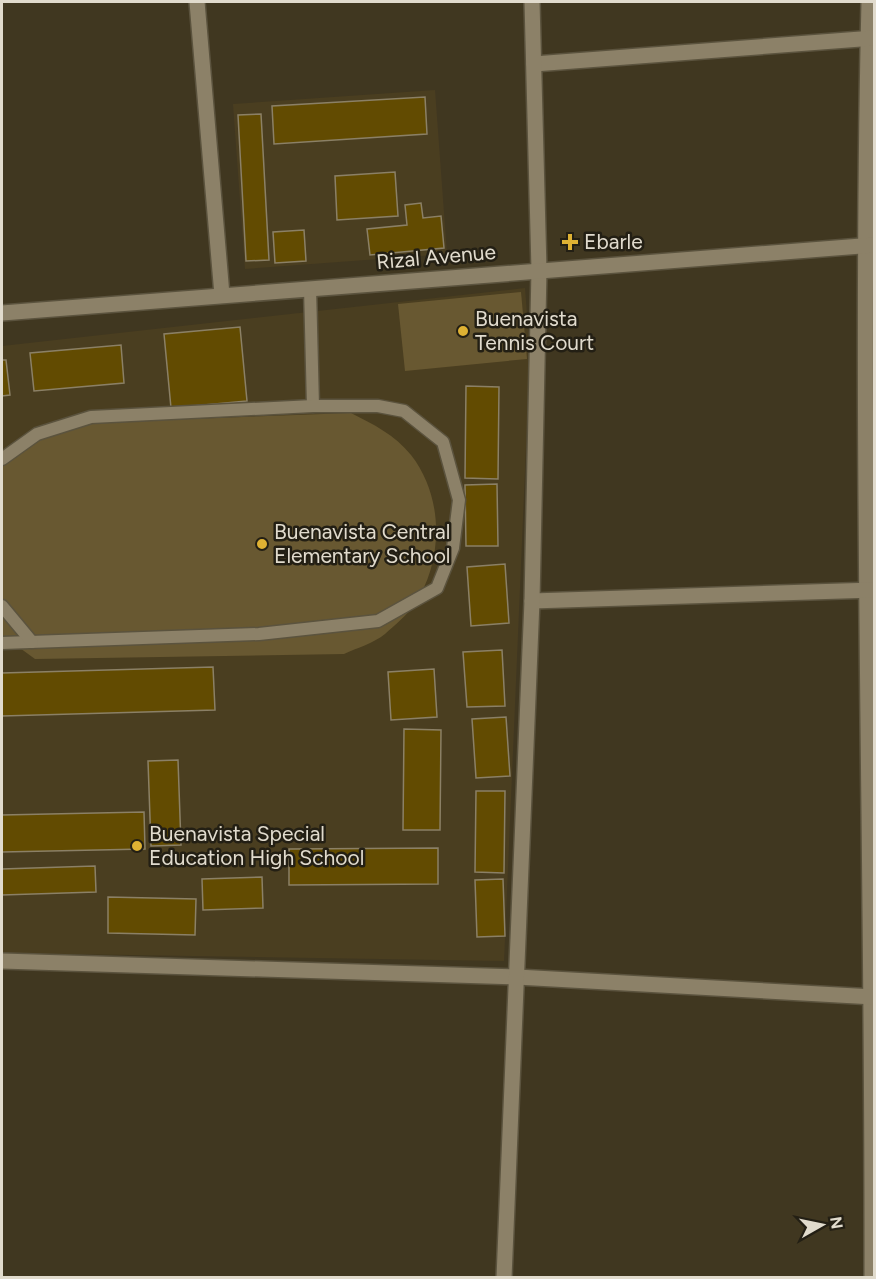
<svg xmlns="http://www.w3.org/2000/svg" width="876" height="1279" font-family="Figtree,sans-serif">
<rect width="100%" height="100%" fill="#403720"/>
<g fill="#4a3e20">
<polygon points="435,90 447,254 245,269 233,104"/>
<polygon points="525,288 530,354 504,961 2,953 2,346"/>
</g>
<g fill="#685831">
<polygon points="521,292 527,359 405,371 398,304"/>
<path d="M351,413C373,424 395,435 411,455C444,497 444,561 414,605C407,615 394,626 385,634C374,643 357,648 344,654L35,659L2,635V458L55,424Z"/>
</g>
<g fill="#624b01" stroke="#8b8066" stroke-width="1.5">
<polygon points="425,97 427,134 274,144 272,106"/>
<polygon points="261,114 269,260 246,261 238,115"/>
<polygon points="395,172 398,216 337,220 335,176"/>
<polygon points="421,203 423,218 441,216 444,248 370,255 367,229 407,225 405,205"/>
<polygon points="304,230 306,261 275,263 273,232"/>
<polygon points="240,327 247,401 171,408 164,334"/>
<polygon points="121,345 124,383 34,391 30,353"/>
<polygon points="2,360 6,360 10,395 2,396"/>
<polygon points="466,386 499,387 498,479 465,478"/>
<polygon points="497,484 498,546 466,546 465,485"/>
<polygon points="505,564 509,623 471,626 467,567"/>
<polygon points="502,650 505,706 467,707 463,652"/>
<polygon points="213,667 215,710 2,716 2,673"/>
<polygon points="434,669 437,717 391,720 388,672"/>
<polygon points="506,717 510,776 476,778 472,719"/>
<polygon points="404,729 441,730 440,830 403,830"/>
<polygon points="178,760 181,845 151,846 148,761"/>
<polygon points="476,791 505,791 504,873 475,872"/>
<polygon points="144,812 145,849 2,852 2,815"/>
<polygon points="438,848 438,884 289,885 289,849"/>
<polygon points="95,866 96,892 2,895 2,869"/>
<polygon points="262,877 263,908 203,910 202,879"/>
<polygon points="503,879 505,936 477,937 475,880"/>
<polygon points="108,897 196,899 195,935 108,933"/>
</g>
<g fill="none" stroke-linecap="round" stroke-linejoin="round">
<g stroke="#5b533e" stroke-width="15">
<g id="service">
<polyline points="310,288 313,406"/>
<polyline points="2,459 37,434 91,417 313,406 378,406 404,411 443,442 459,500 453,548 437,588 378,621 259,634 2,643"/>
<polyline points="2,606 32,642"/>
</g>
</g>
<g stroke="#5b533e" stroke-width="18">
<g id="minor">
<polyline points="197,2 222,295"/>
<path d="M869,2C859,427 873,852 872,1278"/>
<polyline points="534,64 874,38"/>
<polyline points="532,601 874,590"/>
<polyline points="2,961 517,977 874,997"/>
<polyline points="504,1278 532,601 539,270 532,2"/>
</g>
</g>
<g stroke="#5b533e" stroke-width="18">
<polyline id="tertiary" points="2,313 874,245"/>
</g>
<use href="#service" stroke="#8c8168" stroke-width="12"/>
<use href="#minor" stroke="#8c8168" stroke-width="15"/>
<use href="#tertiary" stroke="#8c8168" stroke-width="15"/>
</g>
<g fill="#deb133" stroke="#231f14" stroke-width="2">
<path d="M567 233h6v6h6v6h-6v6h-6v-6h-6v-6h6z"/>
<circle cx="463" cy="331" r="6"/>
<circle cx="262" cy="544" r="6"/>
<circle cx="137" cy="846" r="6"/>
</g>
<g text-anchor="middle" stroke-width="5" stroke-linejoin="round" paint-order="stroke">
<g font-size="21" fill="#e1dbcd" stroke="#231f14" text-anchor="start">
<text x="584" y="249">Ebarle</text>
<text x="475" y="326">Buenavista<tspan x="475" dy="24">Tennis Court</tspan></text>
<text x="274" y="539">Buenavista Central<tspan x="274" dy="24">Elementary School</tspan></text>
<text x="149" y="841">Buenavista Special<tspan x="149" dy="24">Education High School</tspan></text>
</g>
<g font-size="21" fill="#e1dbcd" stroke="#231f14">
<text transform="translate(436 257) rotate(-5)" y="7">Rizal Avenue</text>
</g>
</g>
<rect width="876" height="1279" fill="none" stroke="#e1dbcd" stroke-width="6"/>
<g transform="translate(822 1225) rotate(81)" stroke="#231f14" stroke-width="4.5" paint-order="stroke">
<path d="M0-4.5L10 22L0 15L-10 22Z" fill="#e1dbcd"/>
<text y="-9" font-size="16" font-weight="bold" text-anchor="middle" fill="#e1dbcd">N</text>
</g>
</svg>
